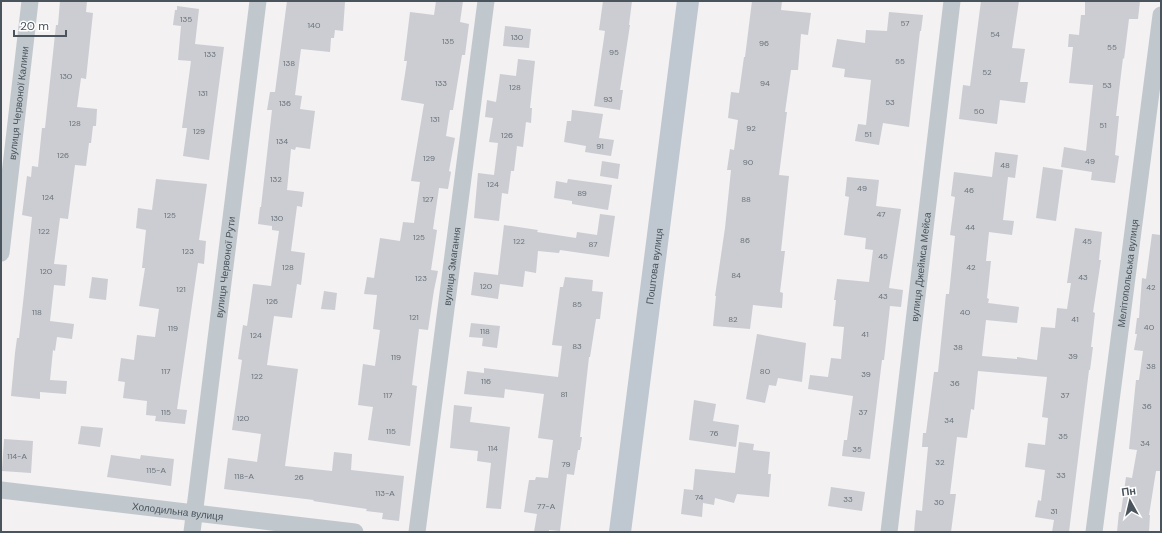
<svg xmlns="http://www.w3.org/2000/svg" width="1162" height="533" font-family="'DM Sans',sans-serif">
<rect width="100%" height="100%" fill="#f3f1f1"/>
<g fill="#cbcdd3">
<polygon points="60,1 87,1 86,12 93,13 86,79 81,78 77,107 97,109 96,126 93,126 91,143 89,143 86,166 75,165 68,219 60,218 54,264 67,265 65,286 54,285 50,321 74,324 72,339 57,337 55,351 53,350 50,380 67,381 66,394 40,392 40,399 11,396 15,353 17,338 19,338 24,294 32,217 22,215 27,176 31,177 32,166 38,167 42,128 45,128 56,25 58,25"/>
<polygon points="287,1 345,2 343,31 335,30 334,38 331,38 330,52 301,49 295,95 302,96 300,109 315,111 310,149 296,147 295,150 291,149 287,190 304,192 302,207 297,206 291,251 305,253 301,285 297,284 292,318 274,316 267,365 298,369 285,466 332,471 334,452 352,454 351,470 404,476 399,521 382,519 383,513 366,511 367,509 313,501 314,500 224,489 228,458 257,462 261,434 232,430 242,360 238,359 243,325 247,326 253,284 271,286 279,231 272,230 272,226 258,224 260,207 261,207 272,110 267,110 270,92 275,92"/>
<polygon points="436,1 463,1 460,22 469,24 465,55 462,55 453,110 450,110 446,136 455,138 449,171 451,172 448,189 439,188 433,229 437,230 431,270 438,271 434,290 428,330 419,329 412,385 417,386 410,446 368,440 373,407 358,405 363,364 375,366 380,330 373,329 377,295 364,294 367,277 374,278 380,238 400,241 403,222 414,223 420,182 411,181 424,104 401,100 407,61 404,61 410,12 434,15"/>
<polygon points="603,1 632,1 629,25 630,25 620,90 623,90 620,110 594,106 605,31 599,30"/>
<polygon points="752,1 782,1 781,10 811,13 808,35 801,34 798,70 791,70 785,112 787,112 779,175 789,176 781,251 785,251 780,292 783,293 782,308 753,305 750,329 713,326 716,296 715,296 725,228 731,170 727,170 730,149 734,150 738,120 728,118 731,92 739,93 744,57 745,57"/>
<polygon points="981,1 1019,1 1012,48 1025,49 1020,82 1028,82 1025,103 1000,100 997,124 959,119 963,85 970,86"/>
<polygon points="1085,1 1140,1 1138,19 1129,19 1124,59 1123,58 1116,116 1119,116 1115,155 1119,156 1115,183 1091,180 1092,172 1061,167 1064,147 1086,151 1093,85 1069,83 1073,47 1068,47 1069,34 1079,35 1081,15 1085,15"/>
<polygon points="177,6 199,9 195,44 224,47 209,160 183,156 187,128 182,128 191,61 178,60 181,26 173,25 175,10 177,10"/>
<polygon points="889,12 923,15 921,31 920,31 909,127 883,123 879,145 855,141 858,124 866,125 871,80 844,77 845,69 832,67 837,39 865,43 866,30 887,31"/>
<polygon points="505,26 531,29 529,48 503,46"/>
<polygon points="518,59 535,61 530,108 532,108 531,123 526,122 523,147 517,146 514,171 511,171 508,194 502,193 499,221 474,218 478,173 494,175 498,143 489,142 493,118 485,117 487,100 496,102 500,74 516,76"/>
<polygon points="572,110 603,114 599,138 614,140 611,156 585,152 586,146 564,142 567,121 571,121"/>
<polygon points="995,152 1018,155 1015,178 1008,177 1003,220 1014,221 1012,235 989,232 986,261 991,261 987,298 989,299 988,303 1019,307 1017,323 986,320 982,356 1017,359 1017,357 1037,360 1041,327 1055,328 1057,308 1067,309 1071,283 1067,283 1075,228 1102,232 1099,260 1101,260 1093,312 1095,313 1091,347 1093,347 1090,370 1089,370 1069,532 1052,532 1054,520 1035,517 1038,500 1041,501 1045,470 1025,467 1028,443 1045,445 1048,418 1042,417 1047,377 978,371 974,410 971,409 967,438 957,437 950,494 956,494 951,532 914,532 916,510 922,511 928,447 922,447 923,433 926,433 934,372 938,372 946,294 949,294 955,236 950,235 955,197 951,196 954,172 992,177"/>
<polygon points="602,161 620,164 618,179 600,176"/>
<polygon points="1043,167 1063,170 1056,221 1036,218"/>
<polygon points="847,177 879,180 876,206 901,209 889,288 903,290 901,307 890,306 884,360 882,360 870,459 842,456 844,440 847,440 853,396 808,389 810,375 828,377 831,358 841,359 844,327 833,326 836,300 834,300 837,279 869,282 873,250 865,249 866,238 844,235 849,197 845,196"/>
<polygon points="156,179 207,184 199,240 206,241 204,264 198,263 177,409 187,410 185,424 155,421 156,416 146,415 147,401 123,398 125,382 118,381 121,358 134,360 137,335 155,337 159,309 139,306 145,268 142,268 146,230 136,228 138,208 152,210"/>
<polygon points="568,179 612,185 608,210 572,204 572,201 554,198 556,181 567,183"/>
<polygon points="600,214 615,216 609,257 560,250 559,253 538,251 536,273 525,271 523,287 500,284 498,299 471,295 474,272 498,275 504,225 538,230 537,232 576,238 577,232 597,235"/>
<polygon points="1152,234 1161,235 1161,461 1160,471 1156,471 1149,515 1150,515 1149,532 1117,532 1119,512 1121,512 1126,477 1132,478 1137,450 1129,449 1136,380 1139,380 1143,351 1134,350 1137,334 1135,334 1137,318 1139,318 1142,278 1146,279"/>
<polygon points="92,277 108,279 106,300 89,298"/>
<polygon points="565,277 593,280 592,291 603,292 600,319 596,319 590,357 589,357 580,437 582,437 580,450 578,450 574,475 567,474 560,531 549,530 549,532 534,532 537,514 524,512 529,480 535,480 536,477 548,478 553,440 538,438 544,394 505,389 504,398 464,394 467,371 484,373 484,368 558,377 562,346 552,345 560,287 563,287"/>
<polygon points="324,291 337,293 335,310 321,309"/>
<polygon points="471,323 500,326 497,348 482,346 483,338 469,337"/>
<polygon points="757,334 806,343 802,382 778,378 776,386 769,385 765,403 746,399"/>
<polygon points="694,400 716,404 713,421 739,425 736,447 689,440"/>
<polygon points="454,405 472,407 470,422 510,427 501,509 486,508 491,463 477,461 478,451 450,448"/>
<polygon points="81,426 103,428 100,447 78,444"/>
<polygon points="4,439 33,441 31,473 2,471"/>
<polygon points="739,442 754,444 753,450 770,452 768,474 771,474 769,497 737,494 734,503 715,498 714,505 703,503 702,517 681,514 684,489 693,490 695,469 735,473"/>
<polygon points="111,455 140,459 141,455 174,459 171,486 107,477"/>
<polygon points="831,487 865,492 862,511 828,506"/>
</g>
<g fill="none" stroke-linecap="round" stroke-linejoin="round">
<g stroke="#c0c8ce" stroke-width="17">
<path id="s1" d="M1,253L30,1"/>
<path id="s2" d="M1,490L355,532"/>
<path id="s3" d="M192,532L258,1"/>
<path id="s4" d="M417,532L486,1"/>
<path id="s5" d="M889,532L952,1"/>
<path id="s6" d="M1094,532L1161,15"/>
</g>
<path stroke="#bfc7d0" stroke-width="22" id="s7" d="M620,532L688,1"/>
</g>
<g text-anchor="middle" stroke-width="3" stroke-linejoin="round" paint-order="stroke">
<g font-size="8" fill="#6a727a">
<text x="186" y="22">135</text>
<text x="905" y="26">57</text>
<text x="314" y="28">140</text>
<text x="995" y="37">54</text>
<text x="517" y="40">130</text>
<text x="448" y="44">135</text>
<text x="764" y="46">96</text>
<text x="1112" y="50">55</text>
<text x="614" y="55">95</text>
<text x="210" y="57">133</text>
<text x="900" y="64">55</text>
<text x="289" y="66">138</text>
<text x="987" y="75">52</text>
<text x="66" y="79">130</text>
<text x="441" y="86">133</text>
<text x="765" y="86">94</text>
<text x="1107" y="88">53</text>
<text x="515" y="90">128</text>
<text x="203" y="96">131</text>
<text x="608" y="102">93</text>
<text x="890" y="105">53</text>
<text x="285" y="106">136</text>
<text x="979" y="114">50</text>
<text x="435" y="122">131</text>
<text x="75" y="126">128</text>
<text x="1103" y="128">51</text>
<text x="751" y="131">92</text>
<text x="199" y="134">129</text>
<text x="868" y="137">51</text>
<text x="507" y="138">126</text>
<text x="282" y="144">134</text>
<text x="600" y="149">91</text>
<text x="63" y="158">126</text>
<text x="429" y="161">129</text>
<text x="1090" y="164">49</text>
<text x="748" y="165">90</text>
<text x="1005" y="168">48</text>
<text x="276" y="182">132</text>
<text x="493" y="187">124</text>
<text x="862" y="191">49</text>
<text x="969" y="193">46</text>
<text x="582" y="196">89</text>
<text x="48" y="200">124</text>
<text x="428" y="202">127</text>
<text x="746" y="202">88</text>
<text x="881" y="217">47</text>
<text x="170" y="218">125</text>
<text x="277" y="221">130</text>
<text x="970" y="230">44</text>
<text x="44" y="234">122</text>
<text x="419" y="240">125</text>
<text x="745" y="243">86</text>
<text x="519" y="244">122</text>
<text x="1087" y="244">45</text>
<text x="593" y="247">87</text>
<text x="188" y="254">123</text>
<text x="883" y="259">45</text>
<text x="288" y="270">128</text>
<text x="971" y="270">42</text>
<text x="46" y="274">120</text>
<text x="736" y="278">84</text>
<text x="1083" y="280">43</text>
<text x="421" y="281">123</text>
<text x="486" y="289">120</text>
<text x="1151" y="290">42</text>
<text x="181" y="292">121</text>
<text x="883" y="299">43</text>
<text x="272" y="304">126</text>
<text x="577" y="307">85</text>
<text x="37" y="315">118</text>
<text x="965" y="315">40</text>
<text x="414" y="320">121</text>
<text x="733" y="322">82</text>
<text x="1075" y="322">41</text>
<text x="1149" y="330">40</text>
<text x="173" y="331">119</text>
<text x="485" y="334">118</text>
<text x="865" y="337">41</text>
<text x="256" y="338">124</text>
<text x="577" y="349">83</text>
<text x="958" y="350">38</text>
<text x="1073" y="359">39</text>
<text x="396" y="360">119</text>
<text x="1151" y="369">38</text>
<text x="166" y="374">117</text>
<text x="765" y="374">80</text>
<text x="866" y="377">39</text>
<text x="257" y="379">122</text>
<text x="486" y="384">116</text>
<text x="955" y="386">36</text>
<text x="564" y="397">81</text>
<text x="388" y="398">117</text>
<text x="1065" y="398">37</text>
<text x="1147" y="409">36</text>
<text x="166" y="415">115</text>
<text x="863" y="415">37</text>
<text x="243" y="421">120</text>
<text x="949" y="423">34</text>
<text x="391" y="434">115</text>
<text x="714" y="436">76</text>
<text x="1063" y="439">35</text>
<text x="1145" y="446">34</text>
<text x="493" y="451">114</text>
<text x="857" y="452">35</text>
<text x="17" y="459">114-А</text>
<text x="940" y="465">32</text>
<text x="566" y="467">79</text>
<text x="156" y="473">115-А</text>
<text x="1061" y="478">33</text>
<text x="244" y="479">118-А</text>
<text x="299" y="480">26</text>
<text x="385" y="496">113-А</text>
<text x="699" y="500">74</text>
<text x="848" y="502">33</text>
<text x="939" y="505">30</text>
<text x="546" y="509">77-А</text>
<text x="1054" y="514">31</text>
</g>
<g font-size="10" fill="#4a545c" stroke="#fff">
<text dy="4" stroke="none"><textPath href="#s1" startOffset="151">вулиця Червоної Калини</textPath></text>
<text dy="4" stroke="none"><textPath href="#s3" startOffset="267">вулиця Червоної Рути</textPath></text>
<text dy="4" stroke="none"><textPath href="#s7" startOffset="268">Поштова вулиця</textPath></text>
<text dy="4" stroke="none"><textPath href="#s5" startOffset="267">вулиця Джеймса Мейса</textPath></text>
<text dy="4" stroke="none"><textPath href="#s4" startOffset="268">вулиця Змагання</textPath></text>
<text dy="4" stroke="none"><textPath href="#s6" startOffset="261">Мелітопольська вулиця</textPath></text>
<text dy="4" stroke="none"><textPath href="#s2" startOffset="178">Холодильна вулиця</textPath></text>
</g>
</g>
<rect width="1162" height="533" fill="none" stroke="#4a545c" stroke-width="4"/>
<g transform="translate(1130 501) rotate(352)" stroke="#ffffff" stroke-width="3" paint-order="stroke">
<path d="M0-3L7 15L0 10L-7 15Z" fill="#4a545c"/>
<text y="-6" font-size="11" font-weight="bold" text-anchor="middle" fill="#4a545c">Пн</text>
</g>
<path d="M14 30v6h52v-6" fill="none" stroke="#4a545c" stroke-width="2"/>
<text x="20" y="30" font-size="12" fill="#4a545c" stroke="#ffffff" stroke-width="3" paint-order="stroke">20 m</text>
</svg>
